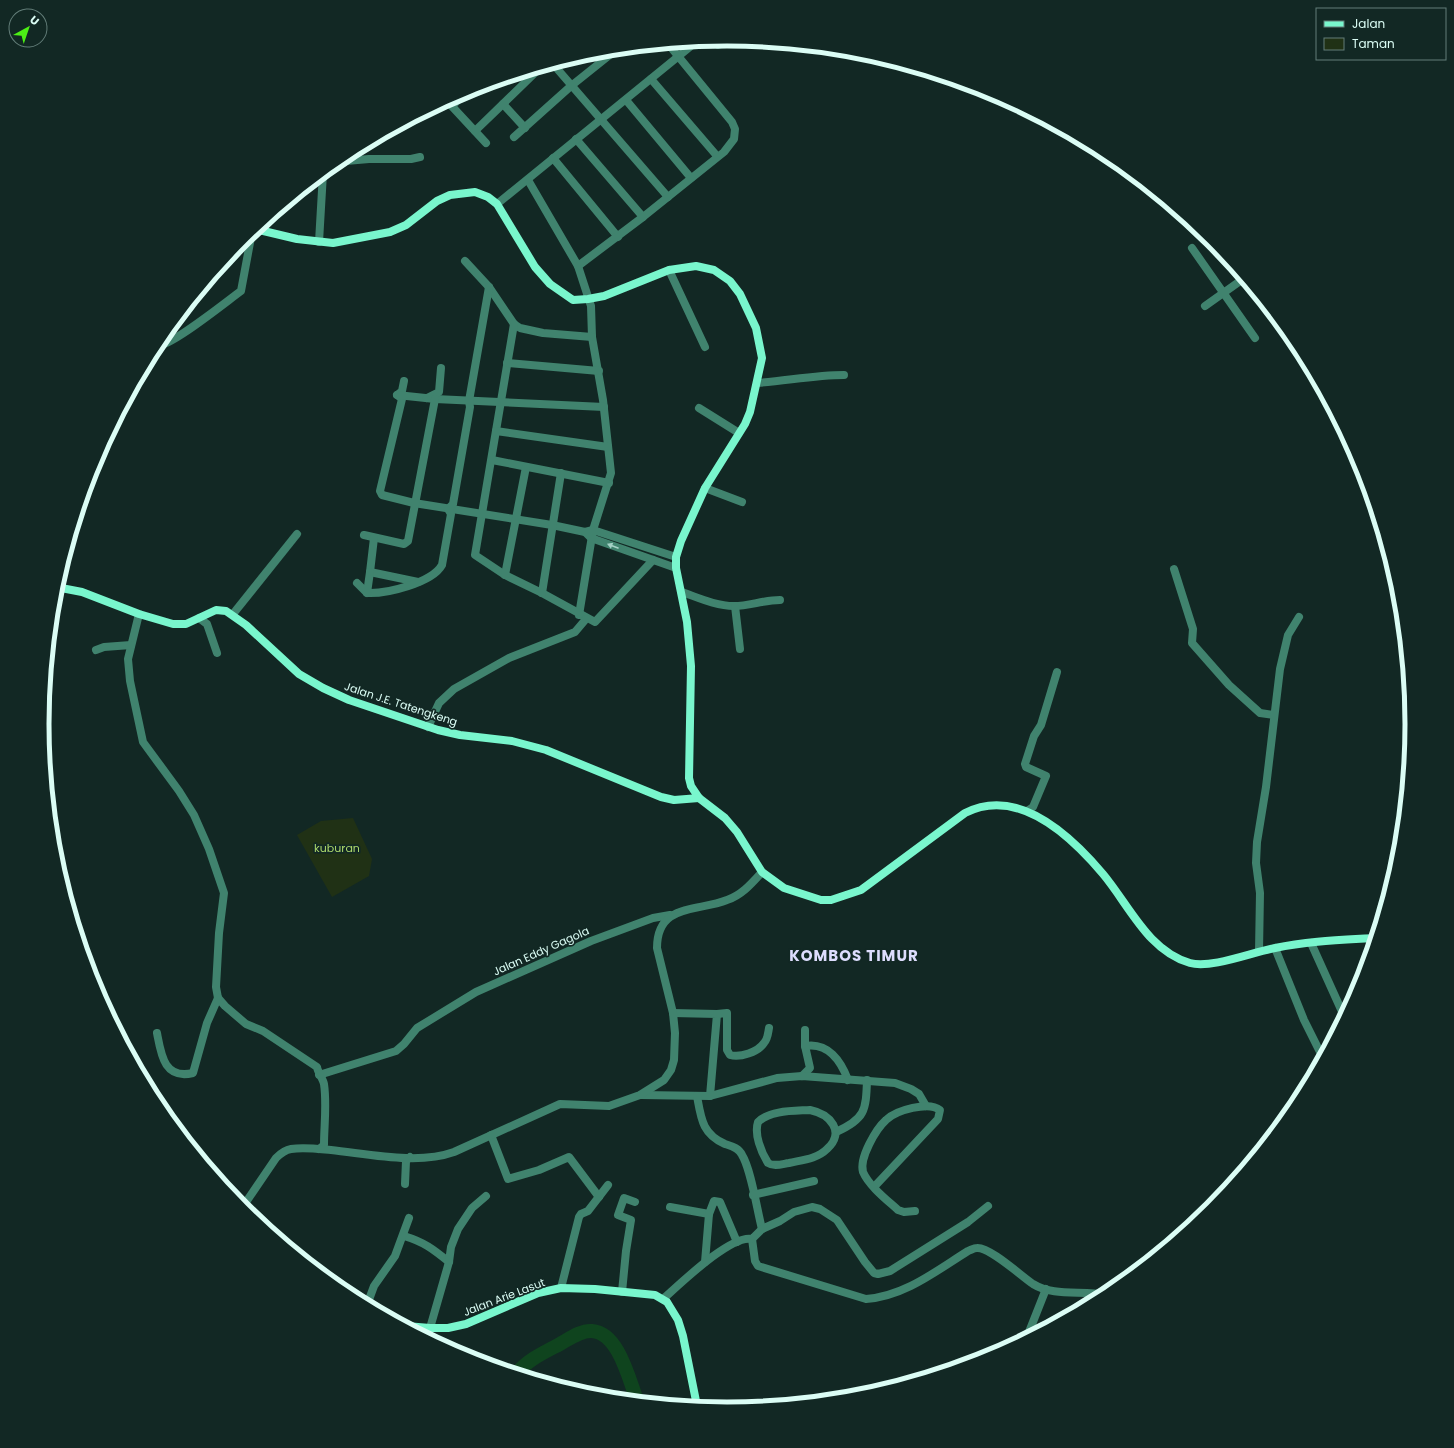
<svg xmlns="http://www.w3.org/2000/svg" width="1454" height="1448" font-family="Poppins,sans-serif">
<rect width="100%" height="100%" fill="#122824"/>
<polygon fill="#203115" points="353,818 372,859 369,876 332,897 297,835 321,821"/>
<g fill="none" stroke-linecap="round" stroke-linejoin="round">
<path stroke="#0f441e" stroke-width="14" d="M517,1373C529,1359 545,1352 560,1344C569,1339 581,1330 592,1331C619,1333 629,1380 637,1400"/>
<g stroke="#40836e" stroke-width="8">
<polyline points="712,40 718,45 725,43"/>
<polyline points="553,64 668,197"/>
<polyline points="651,79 717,156"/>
<polyline points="626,100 691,178"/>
<polyline points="447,101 486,143"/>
<polyline points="503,104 525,128"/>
<polyline points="452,106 468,90"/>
<polyline points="475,131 540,68"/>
<polyline points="514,137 571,86 616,50"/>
<polyline points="576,139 643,217"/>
<polyline points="553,158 618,237"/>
<polyline points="333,165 346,161 369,159 411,159 420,157"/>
<polyline points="528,180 578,266 591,306 592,337 603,400 611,473 593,530 579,615"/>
<polyline points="497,204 696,42"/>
<polyline points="319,242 323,173"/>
<polyline points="1192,248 1255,338"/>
<polyline points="465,261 489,287 514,324 520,328 543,333 592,337"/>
<polyline points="578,266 643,217 724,152 734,139 735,129 732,122 669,45"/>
<polyline points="669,270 705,347"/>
<polyline points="1205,306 1243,279"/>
<polyline points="514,324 475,555 505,575 542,593 595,622 653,560"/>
<path d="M156,346C169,348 227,301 241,291L252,232"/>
<polyline points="507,363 599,371"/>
<polyline points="404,381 402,391 397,395 402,399 380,491 382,495 414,503 552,525 585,532"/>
<path d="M757,383C786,381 815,375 844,375"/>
<polyline points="397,395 435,399 604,407"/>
<polyline points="427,398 439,392 441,368"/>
<polyline points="699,408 739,433"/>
<polyline points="496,431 608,447"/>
<polyline points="492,460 609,483"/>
<polyline points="705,488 742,502"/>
<polyline points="364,535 404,544 408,541 435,399"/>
<polyline points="374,538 370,572 418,582"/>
<polyline points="676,557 593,530 585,532 591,538 676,568"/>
<polyline points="1174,569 1193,629 1192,643 1229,685 1260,713 1274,715"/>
<path d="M370,572L367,593C386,594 432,583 442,565L451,514L448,509L453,504L470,407L469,401L489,287"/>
<polyline points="505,575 526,467"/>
<polyline points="357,583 367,593"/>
<path d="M682,592C699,598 716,606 734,606C749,606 764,600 780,600"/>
<polyline points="542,593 561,473"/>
<polyline points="735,606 740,649"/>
<path d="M139,614L128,659L130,681L143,742L179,791L194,815L209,849L224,893L219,933L216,987L218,998L225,1006L246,1024L263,1031L317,1067C318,1073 323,1079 324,1084C327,1104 324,1126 324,1145L319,1149"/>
<polyline points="233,614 297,534"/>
<polyline points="199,618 207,624 217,653"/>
<polyline points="96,650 104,647 131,645"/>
<polyline points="428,727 439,703 454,689 509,658 575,632 586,619"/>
<polyline points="1027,811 1033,807 1046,776 1026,767 1025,764 1034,736 1041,725 1057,672"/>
<polyline points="1311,943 1344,1016"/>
<polyline points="1275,948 1304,1020 1322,1056"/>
<polyline points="1259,951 1260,893 1256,863 1257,842 1266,787 1280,669 1288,635 1299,617"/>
<polyline points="673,1013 717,1014 710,1096"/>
<path d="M717,1014L727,1013V1050L730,1055C740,1058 758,1052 764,1043C768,1039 768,1033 769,1028"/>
<path d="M157,1033C161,1054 164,1080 193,1073L207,1023L218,998"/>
<path d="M805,1046C828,1042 841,1061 848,1080"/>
<polyline points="319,1075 396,1051 404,1044 417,1028 476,992 591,941 653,918 670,915"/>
<polyline points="802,1076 810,1068 805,1046 805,1030"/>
<polyline points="641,1095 710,1096 777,1078 802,1076 895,1083 911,1089 919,1094 926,1106"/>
<path d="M697,1096C701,1118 702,1134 725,1144C731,1146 739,1148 742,1155C751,1169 757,1210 762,1229"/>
<path d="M810,1110C830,1114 846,1132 827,1149C817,1159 802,1160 789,1163C782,1164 774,1167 768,1163C761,1152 754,1134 758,1122C770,1110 795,1111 810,1110Z"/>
<path d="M836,1132C865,1119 866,1111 867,1080"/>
<polyline points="491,1135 508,1179 539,1170 569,1157 599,1197"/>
<polyline points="405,1184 406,1161 410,1157"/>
<path d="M874,1187L938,1119L940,1110C929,1101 896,1110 886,1120C876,1129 859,1158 863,1172C869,1186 887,1200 898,1210L904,1212L915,1211"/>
<polyline points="753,1195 814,1181"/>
<polyline points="670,1207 709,1214"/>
<path d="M242,1208L276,1158C280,1154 285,1150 291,1149C304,1147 319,1149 331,1150C369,1154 418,1165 454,1152L560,1104L609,1106L640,1095L664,1080L671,1070L674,1060L675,1033L673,1013L657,948C657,903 697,912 727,900C742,895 752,883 762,872"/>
<path d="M404,1236C424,1242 433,1249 449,1262"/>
<path d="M752,1239L755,1261L758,1266L866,1299C905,1296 936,1271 968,1251C971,1250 974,1248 977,1248C990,1247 1021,1276 1033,1284C1054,1297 1082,1290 1106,1295"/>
<polyline points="705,1262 709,1214 714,1201 720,1202 737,1242"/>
<polyline points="561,1288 579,1217 581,1214 588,1211 608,1185"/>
<polyline points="622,1292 626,1251 631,1220 618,1215 624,1198 635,1202"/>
<path d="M663,1299C679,1285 731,1234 752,1239L762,1229L780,1221L794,1212L812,1207L820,1209L837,1220L865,1262L874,1273L878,1274L890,1271L968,1222L988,1206"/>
<polyline points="367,1305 374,1286 395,1256 409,1218"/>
<polyline points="430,1328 449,1262 451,1247 458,1229 472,1208 486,1196"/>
<polyline points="1027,1337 1046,1289"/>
</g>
<g stroke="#79f6cd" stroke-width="8">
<path d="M255,229L297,239L333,243L390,232L406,225L437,201L450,195L475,192L488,197L497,204L535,267L550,284L573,300L588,299L604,296L669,270L696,266L714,270L730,281L740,294L756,328L762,358L750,412L745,424L705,488L681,541L676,557V568L687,622L691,666L689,778L691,786L699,798L725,818L737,832L762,872L784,888L821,900H831L861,890L965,813C1018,786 1071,836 1103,874C1129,905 1148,951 1190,963C1211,969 1253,952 1275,948C1308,941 1342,940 1375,938"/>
<polyline points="56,587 82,592 139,614 173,624 186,624 216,610 226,611 246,625 299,674 323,688 349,700 438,730 460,735 512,741 546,750 661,797 674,800 699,798"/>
<polyline points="406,1326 430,1328 448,1328 466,1324 538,1293 561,1288 595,1289 655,1295 667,1302 678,1320 683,1336 697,1406"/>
</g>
</g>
<defs><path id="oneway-solid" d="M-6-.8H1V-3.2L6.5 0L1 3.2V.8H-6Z"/></defs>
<use fill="#a5d2c6" href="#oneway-solid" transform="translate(613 546) rotate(-159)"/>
<g text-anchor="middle" stroke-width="3.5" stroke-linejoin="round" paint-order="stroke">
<g font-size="11" fill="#dbfdf5" stroke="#122824">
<text transform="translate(401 704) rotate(18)" y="4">Jalan J.E. Tatengkeng</text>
<text transform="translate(541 951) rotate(-24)" y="4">Jalan Eddy Gagola</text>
<text transform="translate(504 1297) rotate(-21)" y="4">Jalan Arie Lasut</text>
</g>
<g font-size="11" fill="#add96b" stroke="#122824">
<text x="337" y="852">kuburan</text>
</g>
<g font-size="15" font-weight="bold" letter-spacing="1" fill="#ddddfd" stroke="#122824">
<text x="854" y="961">KOMBOS TIMUR</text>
</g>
</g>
<path d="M0 0H1454V1448H0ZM49 724a678 678 0 1 1 1356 0a678 678 0 1 1-1356 0Z" fill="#122824" fill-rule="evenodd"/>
<path fill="none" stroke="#dbfdf5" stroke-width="5" d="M49 724a678 678 0 1 1 1356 0a678 678 0 1 1-1356 0Z"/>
<rect x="1316" y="8" width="130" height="52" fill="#122824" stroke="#627d78"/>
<rect x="1324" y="21" width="20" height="6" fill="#79f6cd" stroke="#627d78"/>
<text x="1352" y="28" font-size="12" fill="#dbfdf5">Jalan</text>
<rect x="1324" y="38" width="20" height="12" fill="#203115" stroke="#627d78"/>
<text x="1352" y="48" font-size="12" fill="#dbfdf5">Taman</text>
<g transform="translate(28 28) rotate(40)"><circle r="19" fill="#122824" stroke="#627d78"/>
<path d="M0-3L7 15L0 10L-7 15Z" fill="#4cef15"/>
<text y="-6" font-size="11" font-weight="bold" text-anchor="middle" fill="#dbfdf5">U</text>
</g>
</svg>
